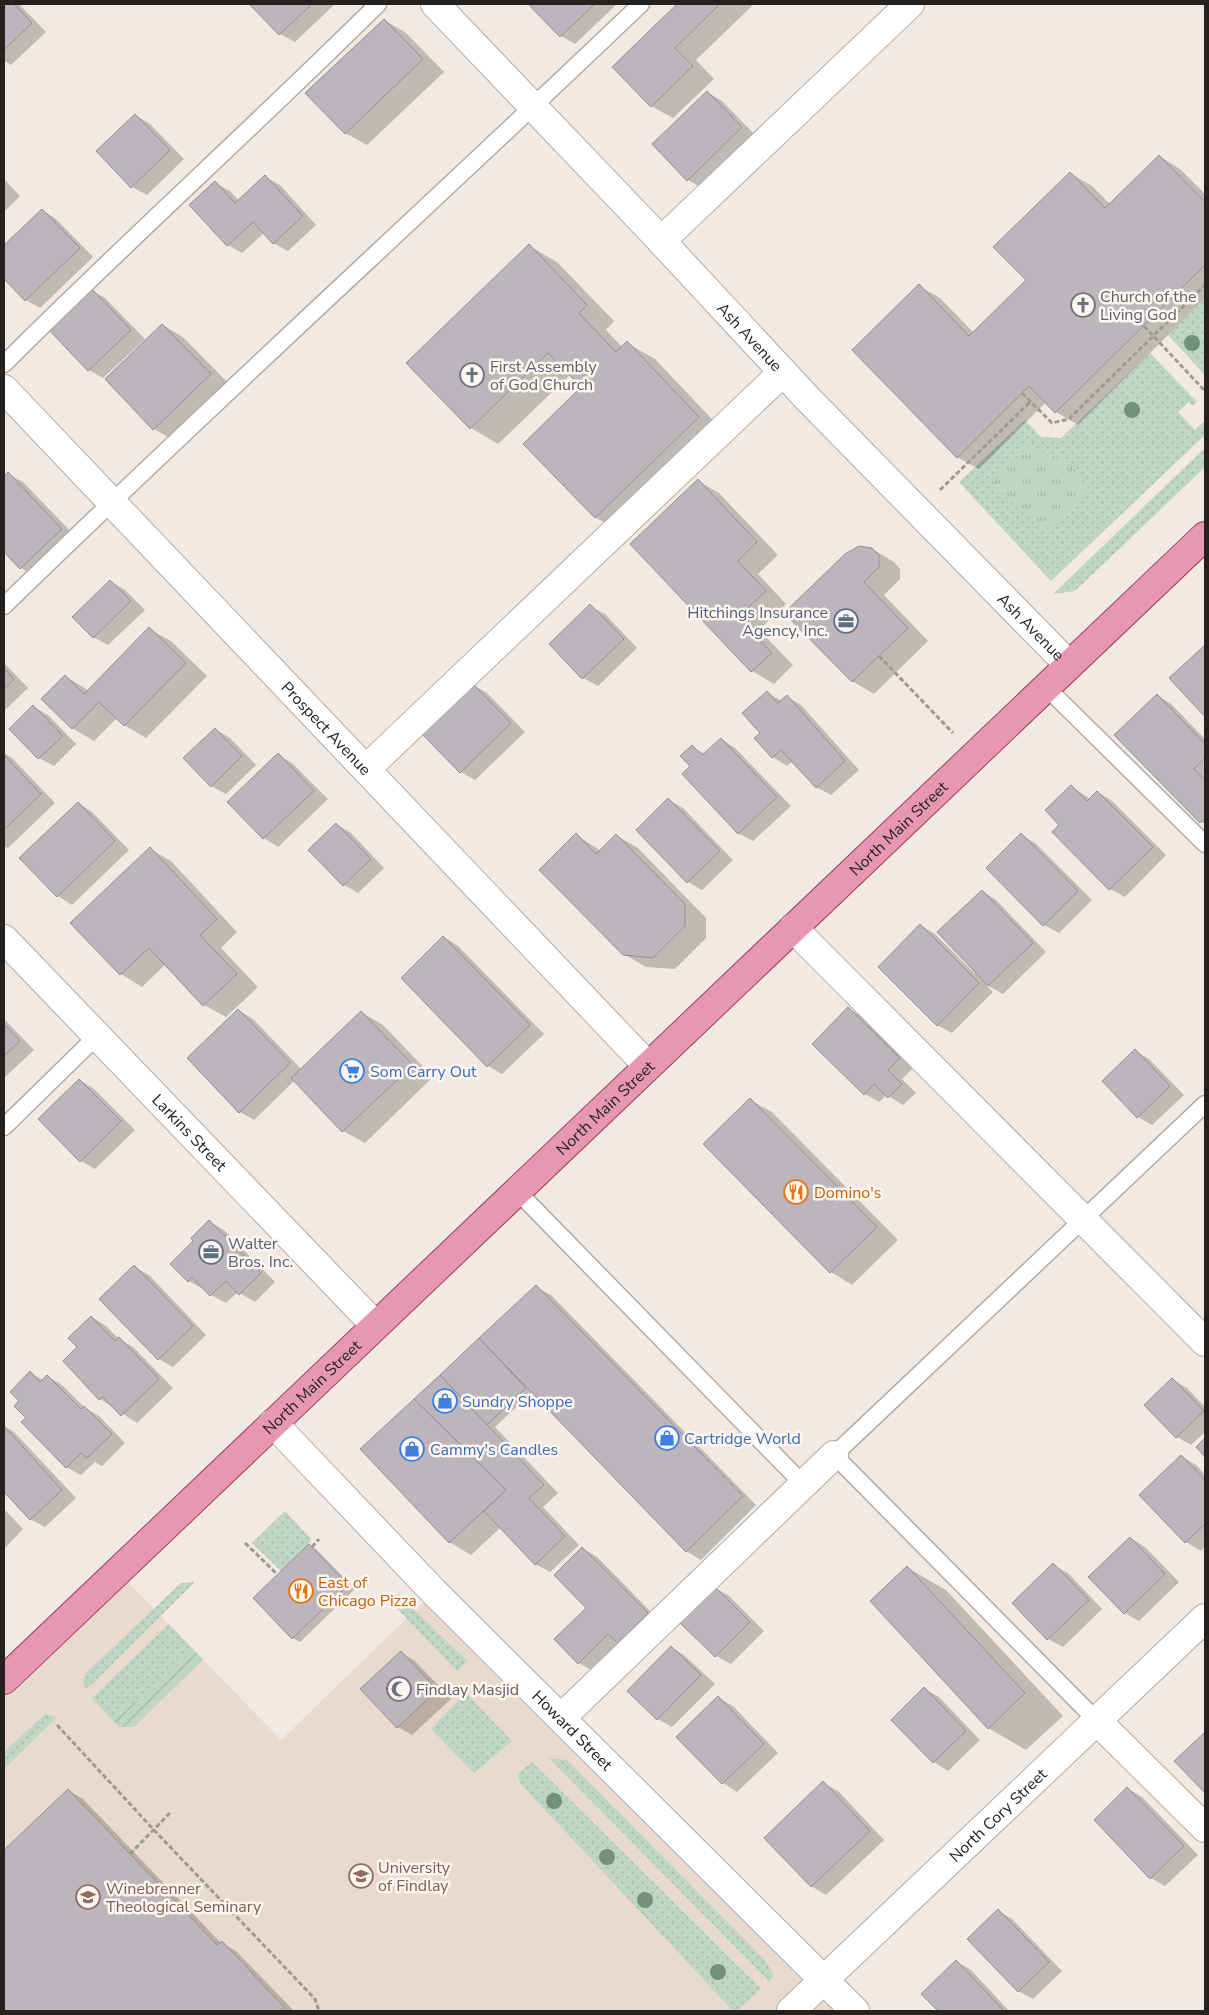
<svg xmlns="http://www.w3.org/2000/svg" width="1209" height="2015" font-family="'Nunito Sans',sans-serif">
<defs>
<pattern id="grass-dots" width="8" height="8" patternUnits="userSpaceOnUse" patternTransform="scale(1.25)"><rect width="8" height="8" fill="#bfd5c5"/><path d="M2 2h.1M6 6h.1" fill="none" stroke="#a4b7a9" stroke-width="1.8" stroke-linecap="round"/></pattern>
<pattern id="park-tufts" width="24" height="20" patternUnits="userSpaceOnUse" patternTransform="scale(1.25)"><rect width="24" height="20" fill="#bfd5c5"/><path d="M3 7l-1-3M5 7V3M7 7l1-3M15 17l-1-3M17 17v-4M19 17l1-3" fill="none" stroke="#a4b7a9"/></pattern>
<pattern id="garden-furrows" width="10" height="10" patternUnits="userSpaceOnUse" patternTransform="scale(1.25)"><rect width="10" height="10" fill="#bfd5c5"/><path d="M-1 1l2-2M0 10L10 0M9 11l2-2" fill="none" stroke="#a4b7a9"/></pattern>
</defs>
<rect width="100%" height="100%" fill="#f1e9e2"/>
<polygon fill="#e9dace" points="118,1572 281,1740 434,1592 854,2011 4,2011 4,1681"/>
<g fill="url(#grass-dots)">
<polygon points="1205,298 1205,375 1168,335"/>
<polygon points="1150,353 1197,402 1193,406 1189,402 1178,412 1195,430 1205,421 1205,435 1051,581 959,482 1025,420 1041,437 1061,438"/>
<polygon points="1205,448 1205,467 1075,591 1053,594"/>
<polygon points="285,1511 311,1539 309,1544 281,1571 252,1543"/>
<polygon points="195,1582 91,1685 85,1689 83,1681 85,1674 181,1583"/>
<polygon points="398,1594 467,1661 457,1671 389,1600"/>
<polygon points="169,1624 192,1648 145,1696 118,1713 111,1719 92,1698"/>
<polygon points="466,1693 512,1741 474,1773 431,1729"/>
<polygon points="45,1714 57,1717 4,1769 4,1752"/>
<polygon points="549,1758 567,1760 764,1959 774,1976 769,1981"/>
<polygon points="532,1762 761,1989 737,2011 733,2011 520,1783 518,1774"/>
</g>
<polygon fill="url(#park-tufts)" points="1028,447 1069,462 1089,489 1043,532 992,483"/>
<polygon fill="url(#garden-furrows)" points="192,1648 203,1659 134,1727 120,1727 111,1719 118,1713 145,1696"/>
<g fill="#0003">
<polygon points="4,4 19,4 46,32 11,65 4,61"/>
<polygon points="251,4 335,4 295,42 280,34"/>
<polygon points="530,4 617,4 575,44 561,36"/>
<polygon points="679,4 754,4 696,60 714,79 673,118 651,106 614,67"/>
<polygon points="384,20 406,33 444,72 367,145 345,133"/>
<polygon points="707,92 722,101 756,136 702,188 688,180"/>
<polygon points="135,115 150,124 184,159 147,195 132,187"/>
<polygon points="1159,156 1180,169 1205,194 1205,298 1078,425 1056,412 1046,402 979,469 957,457 919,286 940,298 974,333 1027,280 1070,173 1092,186 1110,204"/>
<polygon points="265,177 280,185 316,225 288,251 273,243 264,233 242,253 228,245 215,183 230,191 239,201"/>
<polygon points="4,179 20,196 4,212"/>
<polygon points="42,210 56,219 93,257 40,308 26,300 4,277 4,247"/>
<polygon points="529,246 557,262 614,321 606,330 622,347 627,343 655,359 726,434 623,533 595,517 583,387 571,374 498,444 471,428"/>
<polygon points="91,290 105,298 145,339 103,378 89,370"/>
<polygon points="163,325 184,338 232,387 175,441 154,429"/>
<polygon points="8,474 23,482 76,537 35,577 21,568 4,551 4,479"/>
<polygon points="698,481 719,493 778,555 758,574 786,604 759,630 793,665 774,684 752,671 631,544"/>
<polygon points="872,549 894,562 900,569 900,579 884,595 928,641 874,694 852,681 786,613"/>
<polygon points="110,581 125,590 145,610 108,645 93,637"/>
<polygon points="590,606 605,614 637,648 598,686 583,678"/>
<polygon points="149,629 171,641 207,676 146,738 124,725 117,718 94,741 72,728 65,676 89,691"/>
<polygon points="1205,647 1205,715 1171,678"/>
<polygon points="4,663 28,688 4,711"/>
<polygon points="473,685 487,693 525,732 475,780 461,772"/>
<polygon points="767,693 782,701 787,697 801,705 859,770 831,795 816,787 793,761 787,766 773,757 756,738 762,733"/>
<polygon points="1157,695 1171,704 1205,739 1205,824 1201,822"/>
<polygon points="33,707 48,715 76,744 54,766 39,758"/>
<polygon points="215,729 230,738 256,765 226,794 211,786"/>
<polygon points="721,739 735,748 791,806 753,841 738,833 692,766 692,747 705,754"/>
<polygon points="4,753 12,758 55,803 8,848 4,846"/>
<polygon points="278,755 292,763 328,799 278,847 264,838 229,802"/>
<polygon points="1071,786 1090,799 1098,792 1112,801 1166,855 1125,897 1110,889 1061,825"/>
<polygon points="669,800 683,808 733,860 702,890 688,882"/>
<polygon points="78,803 92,812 129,850 72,905 58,896"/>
<polygon points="336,824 351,833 384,868 358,893 344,885"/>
<polygon points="576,835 601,851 616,835 638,848 706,918 706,938 675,969 646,967 624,954"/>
<polygon points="1021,835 1035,843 1092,900 1059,933 1044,925"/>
<polygon points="150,849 171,861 237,932 221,948 258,987 226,1017 204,1005 166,964 142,987 121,974 72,923"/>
<polygon points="982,891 996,900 1046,952 1003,994 985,984 993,992 952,1033 937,1025 921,926 935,934 975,974 976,972"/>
<polygon points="444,937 458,946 544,1034 502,1074 488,1066"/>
<polygon points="849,1009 863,1017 914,1067 902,1079 916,1093 903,1105 887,1095 879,1102 865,1094"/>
<polygon points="238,1010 253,1019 302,1070 361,1012 383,1025 433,1077 365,1143 343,1131 295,1080 254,1120 240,1112"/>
<polygon points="4,1019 34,1050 4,1078"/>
<polygon points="1135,1051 1149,1059 1184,1095 1152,1125 1138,1117"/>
<polygon points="80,1080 94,1089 135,1130 95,1169 81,1161"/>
<polygon points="750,1100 772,1112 898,1240 852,1285 831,1272 705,1144"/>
<polygon points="210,1222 224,1230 275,1282 255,1302 238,1292 226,1303 211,1295 204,1288 203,1289 189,1281 195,1241"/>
<polygon points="134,1267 149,1275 206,1335 173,1367 159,1359"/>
<polygon points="536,1287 551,1295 756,1505 701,1560 686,1551 532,1392 495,1427 558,1493 543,1507 579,1545 550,1572 535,1564 501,1527 471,1555 449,1542 441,1376"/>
<polygon points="92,1317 106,1326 119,1339 133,1347 173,1388 137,1423 100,1399"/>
<polygon points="30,1373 43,1380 47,1376 62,1385 84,1407 99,1416 125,1443 102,1466 95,1462 81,1475 66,1467 27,1418 21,1401"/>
<polygon points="1172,1379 1187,1388 1205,1407 1205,1432 1191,1445 1177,1437"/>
<polygon points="4,1426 14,1432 76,1498 45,1527 30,1519 4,1490"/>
<polygon points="1181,1456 1196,1465 1205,1475 1205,1546 1201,1551 1186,1542 1141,1495"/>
<polygon points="4,1509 23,1529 4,1549"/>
<polygon points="1130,1538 1145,1547 1179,1582 1139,1621 1125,1613"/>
<polygon points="309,1545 316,1549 355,1589 300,1642 293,1638"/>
<polygon points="582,1548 597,1557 661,1622 593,1671 579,1663 555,1639 588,1608"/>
<polygon points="1053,1565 1068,1573 1102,1609 1063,1647 1048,1639"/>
<polygon points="908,1568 946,1590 1063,1716 1026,1750 988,1728"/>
<polygon points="713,1587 728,1595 764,1631 731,1664 716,1656 680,1621"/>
<polygon points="671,1647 685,1656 715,1684 672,1727 658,1719 629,1691"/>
<polygon points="401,1653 415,1661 451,1699 412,1735 398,1727"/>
<polygon points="925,1689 939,1697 980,1740 948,1771 934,1762"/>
<polygon points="718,1698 733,1706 778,1753 737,1792 723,1783"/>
<polygon points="1205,1733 1205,1791 1176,1761"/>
<polygon points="823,1783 838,1791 884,1840 826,1895 811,1886"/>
<polygon points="1128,1789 1142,1797 1198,1855 1165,1886 1151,1878"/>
<polygon points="68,1790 83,1799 221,1943 236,1951 294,2011 4,2011 4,1852"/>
<polygon points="998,1911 1012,1919 1062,1971 1033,1999 1018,1991"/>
<polygon points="957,1962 971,1970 1009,2011 940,2011 923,1994"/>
</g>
<g fill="#bcb5bc" stroke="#968f96">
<polygon points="4,4 14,4 32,23 4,50"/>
<polygon points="249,4 312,4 279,35"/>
<polygon points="528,4 595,4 560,37"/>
<polygon points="677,4 720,4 675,48 693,66 651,107 612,67"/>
<polygon points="384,19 423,59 345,134 305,93"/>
<polygon points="707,91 742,127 687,181 652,144"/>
<polygon points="135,114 170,150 131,188 96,151"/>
<polygon points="1159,155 1205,202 1205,265 1055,413 1029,386 957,458 852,350 919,284 969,336 1026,280 993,247 1070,172 1105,208"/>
<polygon points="265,175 303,216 273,244 253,222 227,246 189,205 215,181 235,203"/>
<polygon points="42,209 80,248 25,301 4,279 4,245"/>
<polygon points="529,244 587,305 579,313 616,352 627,341 699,417 595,518 523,444 581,387 548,353 470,429 406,363"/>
<polygon points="91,288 131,330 88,371 48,329"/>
<polygon points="162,324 211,374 153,430 105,379"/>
<polygon points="8,472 62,529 20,569 4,552 4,477"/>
<polygon points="698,479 757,542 738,561 766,591 738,617 772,653 751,672 630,544"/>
<polygon points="859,546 872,548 879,555 879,567 864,582 908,628 852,682 784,613 845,554"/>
<polygon points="110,580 131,601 93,638 72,617"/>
<polygon points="590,604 624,639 582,679 549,644"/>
<polygon points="149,627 186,663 124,726 99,702 72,729 41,699 65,675 84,694"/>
<polygon points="1205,645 1205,717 1169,678"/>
<polygon points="4,668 14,679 4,689"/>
<polygon points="472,683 511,723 460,773 421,733"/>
<polygon points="767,691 778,703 787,695 845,761 816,788 781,750 772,758 754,738 760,733 742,713"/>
<polygon points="1157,694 1205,744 1205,758 1194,769 1205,780 1205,818 1200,823 1114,735"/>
<polygon points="33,705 63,736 38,759 9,729"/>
<polygon points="215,728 242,756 211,787 183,758"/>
<polygon points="721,738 777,797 738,834 682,774 690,766 680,756 692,745 702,755"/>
<polygon points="278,753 314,791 263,839 227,802"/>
<polygon points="4,755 41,794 4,830"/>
<polygon points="1071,785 1087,801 1097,791 1153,847 1109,890 1052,832 1059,825 1045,810"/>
<polygon points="668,798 720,851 687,883 636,830"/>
<polygon points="78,802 115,841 57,897 19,858"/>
<polygon points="336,823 371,859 343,886 308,850"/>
<polygon points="576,833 596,854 616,834 685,904 685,926 653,958 623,955 539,870"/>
<polygon points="1021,833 1078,891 1043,926 986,868"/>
<polygon points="150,847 217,919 200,935 237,974 203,1006 149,948 120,975 70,923"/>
<polygon points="982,890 1033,943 988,986 937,932"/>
<polygon points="920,924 979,983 937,1026 878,967"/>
<polygon points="443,936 530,1025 487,1067 401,978"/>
<polygon points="848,1007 900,1058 888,1070 902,1084 888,1098 874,1084 864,1095 812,1044"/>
<polygon points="238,1009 290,1063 239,1113 187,1058"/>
<polygon points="361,1011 413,1065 342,1132 291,1078"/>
<polygon points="4,1024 20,1041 4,1056"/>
<polygon points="1135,1049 1170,1086 1137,1118 1102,1081"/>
<polygon points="79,1079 121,1121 80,1162 38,1119"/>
<polygon points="750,1098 877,1227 830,1273 703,1144"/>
<polygon points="209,1220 261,1273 239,1295 226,1281 210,1296 192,1277 188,1282 170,1264 193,1241 191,1238"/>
<polygon points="134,1265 193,1326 158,1360 99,1299"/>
<polygon points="536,1285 743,1496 686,1552 479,1338"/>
<polygon points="91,1316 115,1341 119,1337 159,1379 121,1416 103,1397 99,1400 63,1361 77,1347 68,1338"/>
<polygon points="479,1338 526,1388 487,1425 440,1375"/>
<polygon points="30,1371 40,1382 47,1375 81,1409 84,1406 112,1434 87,1458 81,1453 66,1468 21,1422 26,1418 14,1406 19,1401 10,1392"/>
<polygon points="440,1375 544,1485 529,1498 565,1536 535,1565 484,1511 506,1490 414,1399"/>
<polygon points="1172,1378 1204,1411 1176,1438 1144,1405"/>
<polygon points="414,1399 506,1490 449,1543 360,1449"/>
<polygon points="4,1426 62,1490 30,1520 4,1492"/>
<polygon points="1205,1438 1205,1457 1196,1447"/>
<polygon points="1181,1455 1205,1480 1205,1524 1185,1543 1139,1495"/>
<polygon points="1130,1537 1165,1574 1124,1614 1088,1577"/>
<polygon points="309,1544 348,1585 292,1639 253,1598"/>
<polygon points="582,1547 648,1613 618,1643 608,1634 578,1664 554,1639 586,1608 554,1575"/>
<polygon points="1053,1563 1089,1600 1047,1640 1012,1603"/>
<polygon points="907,1566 1025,1693 988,1729 870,1601"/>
<polygon points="713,1585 750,1622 715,1657 678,1621"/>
<polygon points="671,1646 701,1675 657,1720 627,1691"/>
<polygon points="401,1651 437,1690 397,1728 360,1689"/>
<polygon points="924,1687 966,1731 933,1763 891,1720"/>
<polygon points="718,1696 764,1744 722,1784 676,1737"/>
<polygon points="1205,1732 1205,1793 1174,1761"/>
<polygon points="823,1781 870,1831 811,1887 764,1838"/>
<polygon points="1127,1787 1184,1846 1150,1879 1094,1820"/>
<polygon points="68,1789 217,1945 222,1941 284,2007 280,2011 4,2011 4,1850"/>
<polygon points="998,1909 1049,1962 1018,1992 967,1939"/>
<polygon points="956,1960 1004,2011 938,2011 921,1994"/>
</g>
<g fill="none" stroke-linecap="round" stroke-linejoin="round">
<g stroke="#b3aba5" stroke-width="19">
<g id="service">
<path d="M4,364C126,242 255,126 378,4"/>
<path d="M4,606C213,402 430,206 641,4"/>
<polyline points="1046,687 1205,844"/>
<polyline points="4,1127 97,1036"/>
<polyline points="517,1191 804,1485"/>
<polyline points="1097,1721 834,1455 1205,1104"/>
</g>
</g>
<g stroke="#b3aba5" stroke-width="30">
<g id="minor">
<path id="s1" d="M435,4L649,228L808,399L1069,665"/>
<polyline points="661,241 910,4"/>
<path id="s2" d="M4,389L648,1066"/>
<polyline points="366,769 783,372"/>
<polyline points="793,928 1205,1342"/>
<path id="s3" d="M4,939L375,1325"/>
<polyline points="561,1718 834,1455"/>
<polyline points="1097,1721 1205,1828"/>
</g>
</g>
<g stroke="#b3aba5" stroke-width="30">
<g id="tertiary">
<path id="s4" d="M273,1423L434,1592L855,2011"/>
<path id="s5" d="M791,2011L1205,1618"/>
</g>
</g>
<g stroke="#9a405f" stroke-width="30">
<g id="primary">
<path id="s6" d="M4,1680L1205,536"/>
</g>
</g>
<g stroke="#a09a95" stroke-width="3" stroke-dasharray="5 2.5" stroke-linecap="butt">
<polyline points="1144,326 1205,391"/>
<polyline points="1022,393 1052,423 1069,419 1205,285"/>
<polyline points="940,490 1030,402"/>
<polyline points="879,656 953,733"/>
<polyline points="245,1543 277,1574"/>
<polyline points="312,1547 319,1539"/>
<polyline points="57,1725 154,1830 315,1999 319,2011"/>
<polyline points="130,1854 170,1813"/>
</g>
<use href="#service" stroke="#fff" stroke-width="16"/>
<use href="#minor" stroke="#fff" stroke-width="28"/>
<use href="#tertiary" stroke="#fff" stroke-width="28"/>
<use href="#primary" stroke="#e897b3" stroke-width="28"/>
</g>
<g fill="#72907a">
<circle cx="1192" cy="343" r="8"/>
<circle cx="1132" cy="410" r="8"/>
<circle cx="554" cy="1801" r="8"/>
<circle cx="607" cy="1857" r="8"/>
<circle cx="645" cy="1900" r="8"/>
<circle cx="718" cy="1972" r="8"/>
</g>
<defs>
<g id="church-ring" transform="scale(1.25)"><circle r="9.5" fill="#fef6ef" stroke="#6b7280" stroke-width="1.5"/><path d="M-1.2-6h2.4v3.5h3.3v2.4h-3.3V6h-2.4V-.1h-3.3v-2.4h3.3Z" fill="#6b7280"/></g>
<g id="office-ring" transform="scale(1.25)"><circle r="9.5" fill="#fef6ef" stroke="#5c6f8a" stroke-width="1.5"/><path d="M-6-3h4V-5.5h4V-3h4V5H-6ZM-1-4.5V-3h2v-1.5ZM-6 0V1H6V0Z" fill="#5c6f8a"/></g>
<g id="supermarket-ring" transform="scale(1.25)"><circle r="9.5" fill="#fef6ef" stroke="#3f7fe0" stroke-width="1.5"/><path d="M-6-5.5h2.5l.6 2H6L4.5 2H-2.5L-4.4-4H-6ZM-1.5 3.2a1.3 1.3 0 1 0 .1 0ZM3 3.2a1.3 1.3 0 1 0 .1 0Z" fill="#3f7fe0"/></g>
<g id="restaurant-ring" transform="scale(1.25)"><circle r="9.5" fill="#fef6ef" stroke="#e8710a" stroke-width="1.5"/><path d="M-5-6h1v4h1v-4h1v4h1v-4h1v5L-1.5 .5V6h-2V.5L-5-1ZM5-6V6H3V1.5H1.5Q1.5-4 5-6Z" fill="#e8710a"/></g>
<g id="shop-ring" transform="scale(1.25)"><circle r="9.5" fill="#fef6ef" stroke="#3f7fe0" stroke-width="1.5"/><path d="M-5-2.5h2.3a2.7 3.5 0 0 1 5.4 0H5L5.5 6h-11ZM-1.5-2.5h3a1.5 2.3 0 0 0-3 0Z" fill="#3f7fe0"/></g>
<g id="mosque-ring" transform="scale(1.25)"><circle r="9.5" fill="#fef6ef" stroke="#6b7280" stroke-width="1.5"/><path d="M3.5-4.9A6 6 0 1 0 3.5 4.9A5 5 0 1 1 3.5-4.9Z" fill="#6b7280"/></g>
<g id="university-ring" transform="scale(1.25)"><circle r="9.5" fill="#fef6ef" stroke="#8d6e63" stroke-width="1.5"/><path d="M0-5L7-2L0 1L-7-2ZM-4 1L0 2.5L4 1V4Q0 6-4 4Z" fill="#8d6e63"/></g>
</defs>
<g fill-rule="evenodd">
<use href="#church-ring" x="1083" y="305"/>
<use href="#church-ring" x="472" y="375"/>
<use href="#office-ring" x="846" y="621"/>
<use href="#supermarket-ring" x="352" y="1071"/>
<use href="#restaurant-ring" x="796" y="1192"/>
<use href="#office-ring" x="211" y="1252"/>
<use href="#shop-ring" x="445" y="1401"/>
<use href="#shop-ring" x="667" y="1438"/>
<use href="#shop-ring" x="412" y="1449"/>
<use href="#restaurant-ring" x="301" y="1591"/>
<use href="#mosque-ring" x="399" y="1689"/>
<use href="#university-ring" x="361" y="1876"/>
<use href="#university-ring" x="88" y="1897"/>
</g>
<g text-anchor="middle" stroke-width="5" stroke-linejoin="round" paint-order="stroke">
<g font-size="16" fill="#5b616d" stroke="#fef6ef" text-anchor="start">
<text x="1100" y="302">Church of the<tspan x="1100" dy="18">Living God</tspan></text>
<text x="490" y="372">First Assembly<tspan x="490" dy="18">of God Church</tspan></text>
<text x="416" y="1695">Findlay Masjid</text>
</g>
<g font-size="16" fill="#24211f" stroke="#fef6ef">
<text dy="6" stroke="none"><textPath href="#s1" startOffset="458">Ash Avenue</textPath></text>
<text dy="6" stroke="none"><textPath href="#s1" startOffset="862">Ash Avenue</textPath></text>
<text dy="6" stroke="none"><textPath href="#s2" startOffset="468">Prospect Avenue</textPath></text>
<text dy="6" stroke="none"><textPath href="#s6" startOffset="1235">North Main Street</textPath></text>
<text dy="6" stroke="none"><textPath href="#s6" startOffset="830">North Main Street</textPath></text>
<text dy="6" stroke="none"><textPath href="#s3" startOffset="268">Larkins Street</textPath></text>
<text dy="6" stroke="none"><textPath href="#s6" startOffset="425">North Main Street</textPath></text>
<text dy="6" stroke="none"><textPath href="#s4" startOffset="429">Howard Street</textPath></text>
<text dy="6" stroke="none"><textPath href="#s5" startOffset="285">North Cory Street</textPath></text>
</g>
<g font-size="16" fill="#4e5e75" stroke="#fef6ef" text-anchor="end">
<text x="828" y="618">Hitchings Insurance<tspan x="828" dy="18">Agency, Inc.</tspan></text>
<text x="228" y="1249" text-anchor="start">Walter<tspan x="228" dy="18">Bros. Inc.</tspan></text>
</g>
<g font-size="16" fill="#366cbe" stroke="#fef6ef" text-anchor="start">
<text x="370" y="1077">Som Carry Out</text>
<text x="462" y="1407">Sundry Shoppe</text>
<text x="684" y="1444">Cartridge World</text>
<text x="430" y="1455">Cammy's Candles</text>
</g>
<g font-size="16" fill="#c56008" stroke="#fef6ef" text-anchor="start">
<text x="814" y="1198">Domino's</text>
<text x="318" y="1588">East of<tspan x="318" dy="18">Chicago Pizza</tspan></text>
</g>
<g font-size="16" fill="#785e54" stroke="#fef6ef" text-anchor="start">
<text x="378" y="1873">University<tspan x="378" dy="18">of Findlay</tspan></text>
<text x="106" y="1894">Winebrenner<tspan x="106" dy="18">Theological Seminary</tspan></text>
</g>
</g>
<rect width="1209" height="2015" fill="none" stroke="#24211f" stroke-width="10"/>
</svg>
